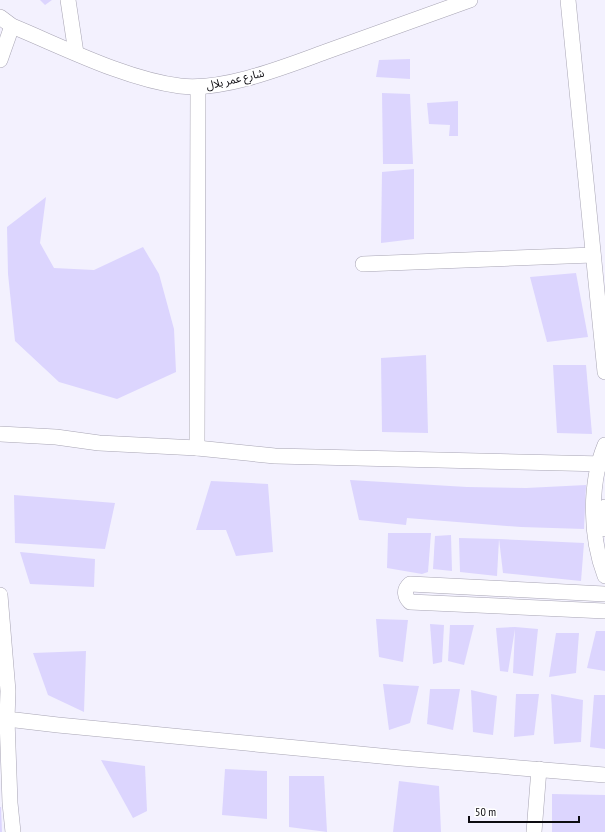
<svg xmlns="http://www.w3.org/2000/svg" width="605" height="832" font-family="'PT Sans Narrow','Noto Sans Arabic',sans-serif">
<rect width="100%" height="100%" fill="#f3f1fe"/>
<g fill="#dcd5fe">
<polygon points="40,0 52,0 45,5"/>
<polygon points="410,59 410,79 376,77 379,60"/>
<polygon points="382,93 410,94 413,164 383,164"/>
<polygon points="458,101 458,136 449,136 450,125 429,124 427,103"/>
<polygon points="414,169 414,239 381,243 382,172"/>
<polygon points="46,197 40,243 54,268 94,270 143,247 159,274 174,329 176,372 117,399 59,382 15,341 8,274 7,227"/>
<polygon points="576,273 588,337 547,342 530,277"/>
<polygon points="426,355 428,433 382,432 381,358"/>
<polygon points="553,365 586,365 592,434 557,433"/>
<polygon points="350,480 467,487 526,488 586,485 584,529 521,527 407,518 406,525 359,520"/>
<polygon points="211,481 268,484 273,552 236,556 226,530 196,530"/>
<polygon points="14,495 115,503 105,549 15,543"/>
<polygon points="388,533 431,533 428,572 422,574 387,568"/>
<polygon points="451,535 452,571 433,569 435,536"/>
<polygon points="459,538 499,539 497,576 460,572"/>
<polygon points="499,539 584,543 581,581 503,573"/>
<polygon points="20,552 95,559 94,587 30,584"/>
<polygon points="376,619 408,620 403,662 379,657"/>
<polygon points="430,624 444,625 442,662 433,664"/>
<polygon points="450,625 474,625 464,665 448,661"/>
<polygon points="515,627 538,629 533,676 513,673 515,629 508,672 500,671 496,628"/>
<polygon points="596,631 605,631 605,671 587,668"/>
<polygon points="556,633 579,633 576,673 549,677"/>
<polygon points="86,651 84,712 48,695 33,653"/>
<polygon points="383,684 419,686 410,723 389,730"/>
<polygon points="430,689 460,689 453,730 427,724"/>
<polygon points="471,690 497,696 493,735 473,732"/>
<polygon points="516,694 539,694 534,735 514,737"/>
<polygon points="551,694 583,700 581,742 554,744"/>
<polygon points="594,695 605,695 605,749 590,747"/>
<polygon points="101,760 145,766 147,811 133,818"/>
<polygon points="225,769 267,771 267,819 222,815"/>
<polygon points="289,776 324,776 327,832 289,827"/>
<polygon points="399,781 439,786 441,832 393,832"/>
<polygon points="552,794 605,795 605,832 552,832"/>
<polygon points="0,807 1,807 2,832 0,832"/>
</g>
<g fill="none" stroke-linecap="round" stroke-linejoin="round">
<g stroke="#a8a5b4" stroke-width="16">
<g id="minor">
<polyline points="68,0 76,53"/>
<polyline points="568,0 605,372"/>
<path d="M0,17L12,26C63,47 125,79 180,86C224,91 284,67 325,52C374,34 422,17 470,0"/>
<polyline points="0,60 12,26"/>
<polyline points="363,264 593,255"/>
<polyline points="0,434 56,437 99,443 197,448 275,456 605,464"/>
<path d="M605,445C589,484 590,537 605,576"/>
<polyline points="197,448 198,87"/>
<polyline points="605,507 605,529"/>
<path d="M605,594L410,584C403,590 405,597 410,602L605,611"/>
<polyline points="0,595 8,691 7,719 58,725 401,758 605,775"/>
<polyline points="7,719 10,803 13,832"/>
<polyline points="534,832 539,769"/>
</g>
</g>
<use href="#minor" stroke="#fff" stroke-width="15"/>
</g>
<g text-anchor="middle" stroke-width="3.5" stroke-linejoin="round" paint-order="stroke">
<g font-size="11" fill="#0d0c11" stroke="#fff">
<text transform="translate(235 79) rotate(-13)" y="4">شارع عمر بلال</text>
</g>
</g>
<path d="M469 816v6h110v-6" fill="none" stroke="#0d0c11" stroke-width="2"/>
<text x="475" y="816" font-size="12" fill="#0d0c11" stroke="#ffffff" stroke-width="3" paint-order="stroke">50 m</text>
</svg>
